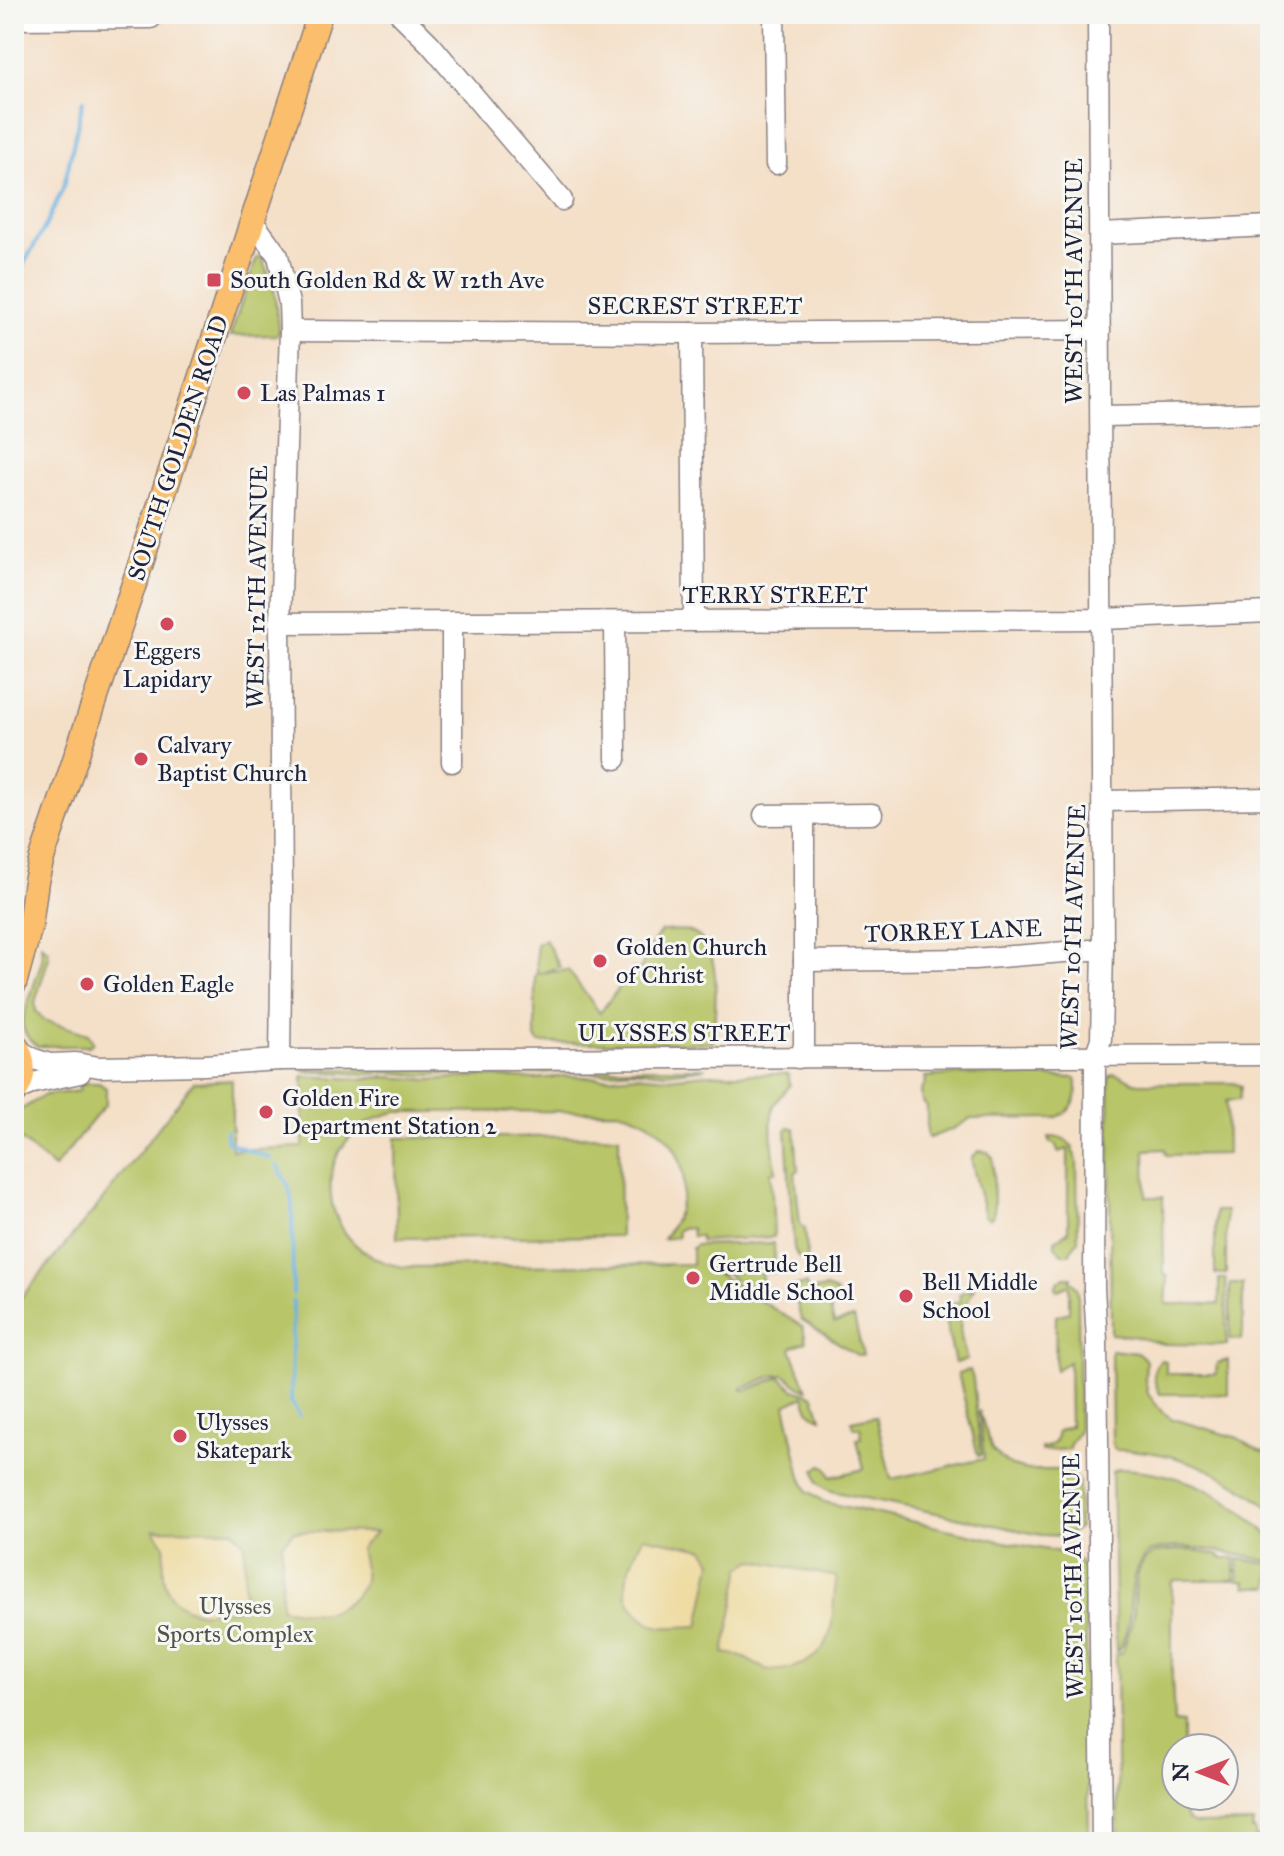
<svg xmlns="http://www.w3.org/2000/svg" width="1284" height="1856" font-family="'IM FELL Great Primer',serif">
<rect width="100%" height="100%" fill="#f6f6f2"/>
<filter id="ink" filterUnits="userSpaceOnUse"><feTurbulence type="fractalNoise" baseFrequency=".0125" numOctaves="2"/><feDisplacementMap in="SourceGraphic" scale="16" xChannelSelector="R" yChannelSelector="G"/><feConvolveMatrix kernelMatrix="1 2 1 2 8 2 1 2 1" color-interpolation-filters="sRGB"/></filter>
<filter id="wash" filterUnits="userSpaceOnUse"><feTurbulence type="fractalNoise" baseFrequency=".006" numOctaves="4" result="noise"/><feDisplacementMap in="SourceGraphic" scale="32" xChannelSelector="R" yChannelSelector="G"/><feGaussianBlur stdDeviation="1.8" result="paint"/><feColorMatrix in="noise" values="0 0 0 0 0 0 0 0 0 0 0 0 0 0 0 0 0 1.4 0 .05"/><feComposite in="paint" operator="in"/></filter>
<g filter="url(#wash)">
<rect width="100%" height="100%" fill="#f4dfc7"/>
<g fill="#b8c567" stroke="#6d7451" stroke-width="2">
<polygon points="257,257 262,258 274,289 279,335 230,336"/>
<path d="M661,931C669,931 679,930 687,931C727,941 714,1013 713,1043H539L535,1038V975L537,974L536,944L545,939L560,967L539,974L568,970L600,1013L633,968L639,971L647,956L635,947L651,946Z"/>
<path d="M41,944L48,951L49,957L35,1002L36,1011L44,1020L88,1034L93,1042L89,1046H37C29,1041 23,1032 22,1022L42,960Z"/>
<polygon points="706,1068 667,1073 632,1070 602,1073 565,1071 523,1074 480,1071 451,1074 421,1075 388,1072 369,1074 303,1071 303,1069"/>
<path d="M705,1074H788L790,1085C785,1093 777,1098 774,1106C768,1123 774,1154 776,1172H771L774,1237L700,1241V1236H692L691,1228L680,1229L677,1231L678,1237L663,1239C703,1187 683,1124 617,1111L396,1112C303,1133 312,1253 404,1267L692,1264V1248L696,1245L774,1243L775,1272L761,1273L765,1297L764,1298L730,1277L728,1273L718,1274L803,1327L806,1342L793,1346L791,1349L807,1390C798,1387 793,1380 785,1376C775,1371 753,1386 742,1388V1390H747L780,1377L794,1389L814,1396L821,1418C809,1414 807,1407 804,1396L785,1405L801,1477L808,1492H810L824,1502L1005,1542L1071,1554L1080,1562L1081,1567L1085,1568L1089,1842L14,1841V1306L96,1208L194,1082L232,1080V1150L303,1147V1076L359,1079L388,1077L430,1080L480,1076L535,1079L567,1076L602,1078L637,1075L668,1078Z"/>
<path d="M959,1074L1076,1078C1080,1097 1073,1111 1055,1118L970,1119L955,1128L929,1138L927,1136V1107L922,1101L921,1092L926,1082L925,1077Z"/>
<path d="M1113,1074C1124,1074 1129,1082 1139,1083H1233L1241,1086L1239,1100L1226,1101L1227,1154L1166,1155L1165,1149L1145,1150L1146,1197H1163L1164,1275L1168,1276L1166,1304H1219V1279H1226L1227,1345L1163,1344L1132,1336L1111,1334L1109,1077Z"/>
<polygon points="80,1083 99,1083 106,1088 106,1104 54,1168 14,1134 14,1114 45,1095 79,1091"/>
<polygon points="789,1127 795,1129 798,1170 795,1173 800,1225 805,1229 808,1263 798,1257 794,1249 786,1130"/>
<polygon points="619,1136 620,1236 397,1238 396,1138"/>
<path d="M1049,1137C1060,1137 1065,1139 1073,1147L1072,1149L1077,1161L1078,1241L1070,1251V1254H1062L1055,1246V1240L1068,1232V1149L1058,1152L1056,1146L1049,1141Z"/>
<polygon points="979,1151 988,1152 993,1158 994,1214 990,1219 985,1216 972,1163 972,1157"/>
<rect x="1215" y="1211" width="11" height="63"/>
<path d="M1065,1277H1071L1070,1281L1074,1283L1078,1290L1079,1431L1069,1446L1070,1449L1041,1451V1448C1052,1447 1056,1442 1058,1431L1070,1426L1069,1362L1055,1370L1056,1316L1069,1312V1285L1058,1290L1055,1288L1058,1282Z"/>
<polygon points="806,1284 808,1291 826,1288 836,1292 838,1301 829,1304 834,1323 854,1318 863,1355 857,1355 801,1319 793,1287"/>
<polygon points="1230,1284 1243,1284 1243,1330 1241,1340 1230,1339"/>
<path d="M974,1288C957,1323 957,1323 967,1360L955,1363L942,1306L961,1301L959,1294Z"/>
<path d="M1111,1350L1138,1353L1143,1357L1146,1361L1145,1379L1148,1394L1162,1412L1173,1419L1238,1438L1259,1451L1267,1454V1457L1270,1458V1508C1223,1471 1176,1450 1116,1450L1112,1445Z"/>
<path d="M1161,1360L1166,1361V1374H1216L1217,1363L1228,1360V1394H1160C1154,1383 1150,1368 1161,1360Z"/>
<polygon points="970,1370 973,1379 981,1455 978,1456 958,1373"/>
<polygon points="979,1410 992,1450 1005,1462 1012,1466 1028,1470 1066,1470 1079,1482 1079,1527 1066,1536 1041,1535 836,1492 829,1490 818,1483 815,1470 821,1465 826,1467 831,1477 864,1469 857,1439 862,1438 860,1427 854,1428 852,1421 876,1416 891,1479 984,1459"/>
<path d="M1119,1469C1180,1471 1228,1493 1270,1537V1561C1242,1557 1161,1534 1143,1558C1131,1573 1132,1595 1130,1612C1129,1624 1124,1645 1116,1652L1112,1472Z"/>
<path d="M1192,1550L1221,1556V1558H1235V1580H1175L1172,1583V1677L1174,1722L1183,1723V1748H1176V1796H1182C1182,1808 1183,1820 1196,1824L1253,1823L1252,1830H1255V1837L1266,1839L1270,1836V1842H1118L1116,1655L1122,1652C1126,1641 1131,1628 1133,1616C1136,1598 1132,1568 1149,1556C1160,1548 1179,1551 1192,1550Z"/>
<polygon points="1238,1559 1270,1564 1270,1587 1246,1587 1245,1581 1238,1581"/>
</g>
<g fill="#eeda9e" stroke="#887e6c" stroke-width="2">
<path d="M154,1529L233,1530L245,1544L244,1607C231,1609 213,1614 199,1612C163,1605 161,1576 165,1546Z"/>
<path d="M294,1531L376,1532L360,1548C361,1557 366,1571 364,1580C361,1588 356,1596 349,1601C328,1619 306,1612 281,1608L282,1544Z"/>
<path d="M643,1537L704,1549L712,1562L699,1626C686,1626 673,1628 660,1627C654,1626 649,1622 643,1618C612,1594 630,1565 643,1537Z"/>
<path d="M753,1560L837,1577C829,1613 842,1645 802,1664C793,1668 780,1671 771,1670C760,1668 753,1662 742,1657C737,1655 730,1654 724,1653L741,1568Z"/>
</g>
<g fill="none" stroke-linecap="round" stroke-linejoin="round">
<g stroke="#68b0e0" stroke-width="4">
<polyline points="14,281 46,225 64,186 83,100"/>
<polyline points="227,1131 227,1141 237,1146 270,1158"/>
<polyline points="277,1165 289,1187 292,1203 293,1294"/>
<polyline points="293,1301 291,1401 299,1416"/>
</g>
</g>
</g>
<g filter="url(#ink)">
<g fill="none" stroke-linecap="round" stroke-linejoin="round">
<g stroke="#8b8081" stroke-width="23">
<g id="minor">
<polyline points="400,14 430,44 562,200"/>
<polyline points="774,14 776,164"/>
<polyline points="1098,14 1103,949 1101,1039 1095,1056 1094,1288 1097,1341 1102,1842"/>
<polyline points="14,19 151,18"/>
<polyline points="252,220 278,256 289,303 290,331 280,623 282,897 280,1060"/>
<polyline points="1100,234 1270,226"/>
<polyline points="290,331 692,333 1100,330"/>
<polyline points="692,333 694,621"/>
<polyline points="1101,416 1270,413"/>
<polyline points="615,622 616,759"/>
<polyline points="280,623 1102,619 1270,612"/>
<polyline points="452,762 452,623"/>
<polyline points="1103,801 1270,798"/>
<polyline points="764,815 872,814"/>
<polyline points="804,961 974,959 1103,949"/>
<polyline points="20,1051 34,1059 50,1064 76,1063 99,1067 205,1065 280,1060 1270,1055"/>
<polyline points="798,1058 802,1053 804,1045 804,815"/>
<polyline points="16,1091 33,1083 80,1073"/>
</g>
</g>
<g stroke="#8b8081" stroke-width="27">
<g id="major">
<polyline points="14,984 30,926 36,881 42,858 137,575 320,14"/>
<path d="M14,1043C25,1059 26,1077 14,1093"/>
</g>
</g>
<use href="#minor" stroke="#fff" stroke-width="20"/>
<use href="#major" stroke="#fabe6d" stroke-width="24"/>
</g>
</g>
<g fill="#d1495b" stroke="#f6f6f2" stroke-width="3">
<rect x="206" y="272" width="16" height="16" rx="4"/>
<circle cx="244" cy="393" r="8"/>
<circle cx="167" cy="624" r="8"/>
<circle cx="141" cy="759" r="8"/>
<circle cx="600" cy="961" r="8"/>
<circle cx="87" cy="984" r="8"/>
<circle cx="266" cy="1112" r="8"/>
<circle cx="693" cy="1278" r="8"/>
<circle cx="906" cy="1296" r="8"/>
<circle cx="180" cy="1436" r="8"/>
</g>
<g text-anchor="middle" stroke-width="6" stroke-linejoin="round" paint-order="stroke">
<g font-size="24" fill="#22223b" stroke="#f6f6f2" text-anchor="start">
<text x="230" y="288">South Golden Rd &amp; W 12th Ave</text>
<text x="260" y="401">Las Palmas 1</text>
<text x="167" y="659" text-anchor="middle">Eggers<tspan x="167" dy="28">Lapidary</tspan></text>
<text x="157" y="753">Calvary<tspan x="157" dy="28">Baptist Church</tspan></text>
<text x="616" y="955">Golden Church<tspan x="616" dy="28">of Christ</tspan></text>
<text x="103" y="992">Golden Eagle</text>
<text x="282" y="1106">Golden Fire<tspan x="282" dy="28">Department Station 2</tspan></text>
<text x="709" y="1272">Gertrude Bell<tspan x="709" dy="28">Middle School</tspan></text>
<text x="922" y="1290">Bell Middle<tspan x="922" dy="28">School</tspan></text>
<text x="196" y="1430">Ulysses<tspan x="196" dy="28">Skatepark</tspan></text>
</g>
<g font-size="24" fill="#22223b" stroke="#f6f6f2">
<text transform="translate(1074 281) rotate(-90)" y="8">WEST 10TH AVENUE</text>
<text x="695" y="314">SECREST STREET</text>
<text transform="translate(178 448) rotate(-72)" y="8">SOUTH GOLDEN ROAD</text>
<text transform="translate(257 587) rotate(-89)" y="8">WEST 12TH AVENUE</text>
<text x="775" y="603">TERRY STREET</text>
<text transform="translate(1073 927) rotate(-88)" y="8">WEST 10TH AVENUE</text>
<text transform="translate(953 931) rotate(-2)" y="8">TORREY LANE</text>
<text x="684" y="1041">ULYSSES STREET</text>
<text transform="translate(1073 1576) rotate(-91)" y="8">WEST 10TH AVENUE</text>
</g>
<g font-size="24" fill="#4f5348" stroke="#f6f6f2">
<text x="235" y="1614">Ulysses<tspan x="235" dy="28">Sports Complex</tspan></text>
</g>
</g>
<rect width="1284" height="1856" fill="none" stroke="#f6f6f2" stroke-width="48"/>
<g transform="translate(1200 1772) rotate(270)"><circle r="38" fill="#f6f6f2" stroke="#a1a1a9" stroke-width="2"/>
<path d="M0-6L14 30L0 20L-14 30Z" fill="#d1495b"/>
<text y="-12" font-size="22" font-weight="bold" text-anchor="middle" fill="#22223b">N</text>
</g>
</svg>
